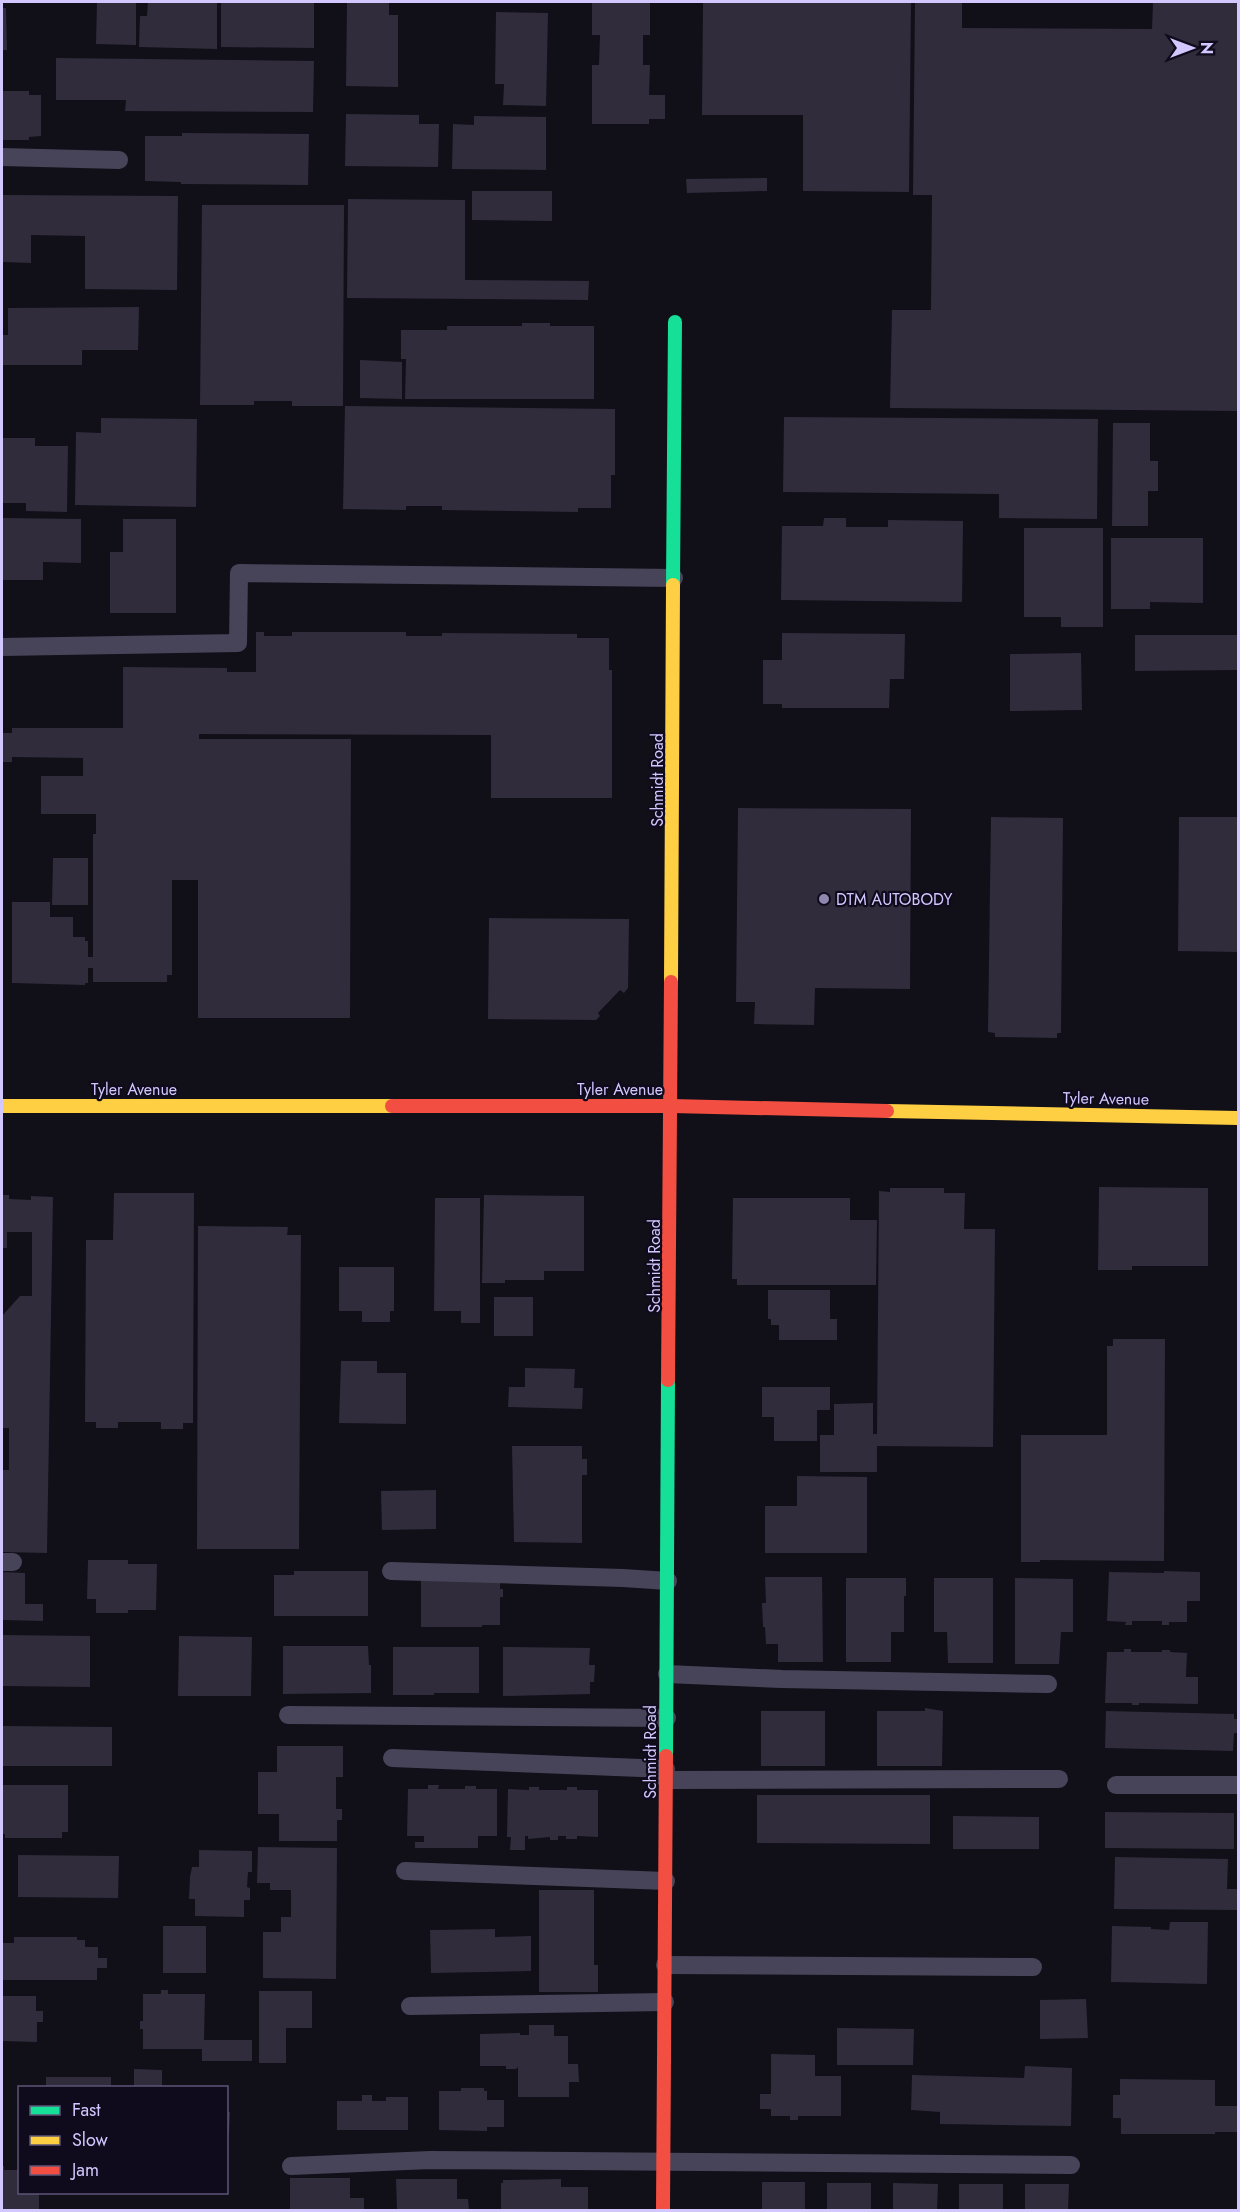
<svg xmlns="http://www.w3.org/2000/svg" width="1240" height="2212" font-family="Jost,sans-serif">
<rect width="100%" height="100%" fill="#110f18"/>
<g fill="#302c3c">
<polygon points="97,2 136,2 136,45 96,44"/>
<polygon points="148,2 217,2 217,49 139,47 140,16 147,16"/>
<polygon points="221,2 314,2 314,48 221,47"/>
<polygon points="347,2 389,2 389,15 398,15 398,87 346,86"/>
<polygon points="592,2 650,2 650,35 643,35 643,65 650,65 649,95 665,95 665,119 649,119 649,124 592,124 592,65 599,65 600,35 592,35"/>
<polygon points="703,2 911,2 909,192 803,191 803,115 702,115"/>
<polygon points="915,2 962,2 962,28 1152,29 1153,2 1238,2 1238,411 890,408 892,310 931,310 932,195 913,195"/>
<polygon points="2,8 6,8 7,50 2,50"/>
<polygon points="496,12 548,13 546,106 503,105 504,84 495,84"/>
<polygon points="56,58 314,61 313,112 125,111 126,100 56,100"/>
<polygon points="2,91 29,91 29,95 41,95 41,136 29,137 29,140 2,140"/>
<polygon points="346,114 419,115 419,124 439,124 438,167 345,166"/>
<polygon points="474,116 546,117 546,170 452,169 453,124 474,125"/>
<polygon points="182,133 309,134 308,185 181,184 181,182 145,181 145,136 182,136"/>
<polygon points="767,178 767,191 687,193 686,179"/>
<polygon points="472,191 552,191 552,221 472,220"/>
<polygon points="2,195 178,196 177,290 85,289 85,236 31,235 31,263 2,262"/>
<polygon points="348,199 465,200 465,280 589,281 588,300 347,298"/>
<polygon points="202,205 344,205 343,406 292,406 292,401 254,401 254,405 200,405"/>
<polygon points="139,307 138,350 82,350 82,365 2,365 2,335 8,335 8,308"/>
<polygon points="522,323 550,323 550,326 594,326 594,399 405,399 406,359 401,359 401,330 447,330 447,326 522,326"/>
<polygon points="360,360 402,362 402,399 360,398"/>
<polygon points="345,406 615,409 615,475 611,475 611,508 578,508 578,512 442,510 442,506 406,506 406,510 343,509"/>
<polygon points="784,417 1098,419 1097,519 999,518 999,494 783,492"/>
<polygon points="101,418 197,419 196,507 75,505 76,432 101,433"/>
<polygon points="1113,423 1150,423 1150,461 1158,461 1158,491 1148,491 1148,526 1112,526"/>
<polygon points="2,438 35,438 35,446 68,446 67,512 26,511 26,503 2,503"/>
<polygon points="2,518 81,519 81,563 43,562 43,580 2,580"/>
<polygon points="824,518 846,518 846,527 888,527 888,520 963,521 962,602 781,600 782,526 823,526"/>
<polygon points="123,519 176,519 176,613 110,613 110,552 123,552"/>
<polygon points="1024,528 1103,528 1103,627 1061,627 1061,617 1024,617"/>
<polygon points="1111,538 1203,538 1203,603 1150,602 1150,609 1111,609"/>
<polygon points="256,632 264,632 264,636 292,636 292,632 406,632 406,636 442,636 442,633 577,634 577,638 609,638 609,670 612,670 612,798 491,798 491,735 199,734 199,739 351,739 350,1018 198,1018 198,880 172,880 172,975 167,975 167,982 93,982 93,968 88,968 88,983 85,983 85,985 12,983 12,902 50,902 50,917 73,917 73,937 85,937 85,941 88,941 88,957 93,957 93,834 96,834 96,814 41,814 41,776 83,776 83,758 12,757 12,762 2,762 2,733 12,733 12,728 123,728 123,667 227,668 227,672 256,672"/>
<polygon points="782,633 905,634 904,679 890,679 889,708 782,708 782,704 763,704 763,660 782,660"/>
<polygon points="1135,635 1238,635 1238,670 1135,671"/>
<polygon points="1081,653 1082,710 1010,711 1010,654"/>
<polygon points="738,808 911,809 910,989 815,988 814,1025 754,1024 755,1002 736,1002"/>
<polygon points="991,817 1063,818 1061,1033 1057,1033 1057,1038 995,1037 995,1033 988,1032"/>
<polygon points="1179,817 1238,817 1238,952 1178,951"/>
<polygon points="53,858 88,858 88,905 52,905"/>
<polygon points="489,918 629,919 628,988 624,993 620,990 598,1013 600,1016 596,1020 488,1019"/>
<polygon points="1099,1187 1208,1188 1208,1266 1132,1266 1132,1270 1098,1270"/>
<polygon points="890,1188 944,1188 944,1193 965,1193 964,1229 995,1229 993,1447 877,1446 877,1472 820,1472 820,1435 834,1435 834,1404 873,1403 873,1434 877,1434 879,1191 890,1192"/>
<polygon points="114,1193 194,1193 193,1423 183,1423 183,1429 161,1429 161,1422 118,1422 118,1428 96,1428 96,1422 85,1422 86,1240 113,1240"/>
<polygon points="2,1195 9,1195 9,1199 31,1200 31,1196 53,1197 47,1553 2,1552 2,1470 9,1470 9,1428 2,1428 2,1316 20,1296 32,1296 32,1232 7,1232 7,1248 2,1248"/>
<polygon points="484,1195 584,1196 584,1271 544,1271 544,1280 505,1280 505,1283 482,1283"/>
<polygon points="435,1198 480,1198 480,1323 461,1323 461,1311 434,1311"/>
<polygon points="733,1198 850,1198 850,1220 877,1220 876,1285 737,1285 737,1279 732,1279"/>
<polygon points="198,1226 288,1227 287,1235 301,1235 299,1549 197,1549"/>
<polygon points="339,1267 394,1267 394,1311 390,1311 390,1322 362,1322 362,1311 339,1311"/>
<polygon points="768,1290 830,1290 830,1319 837,1319 837,1340 779,1340 779,1325 771,1325 771,1319 768,1319"/>
<rect x="494" y="1297" width="39" height="39"/>
<polygon points="1113,1339 1165,1339 1164,1561 1040,1560 1040,1562 1021,1562 1021,1435 1107,1435 1107,1346 1113,1346"/>
<polygon points="341,1361 377,1361 377,1373 406,1373 406,1424 339,1423"/>
<polygon points="525,1368 575,1369 574,1388 583,1388 582,1409 508,1407 509,1387 525,1387"/>
<polygon points="762,1387 830,1387 830,1410 817,1410 817,1441 774,1441 774,1417 762,1417"/>
<polygon points="512,1446 582,1446 582,1459 587,1459 587,1475 582,1475 582,1543 514,1542"/>
<polygon points="797,1476 867,1477 867,1553 765,1553 765,1506 797,1506"/>
<polygon points="436,1490 436,1529 382,1530 381,1491"/>
<polygon points="88,1560 128,1560 128,1564 157,1564 156,1610 128,1610 128,1613 96,1613 96,1599 87,1599"/>
<polygon points="294,1571 368,1571 368,1616 274,1616 274,1575 294,1575"/>
<polygon points="1164,1571 1200,1572 1200,1601 1187,1601 1187,1622 1169,1622 1169,1625 1162,1625 1162,1621 1132,1621 1132,1625 1125,1625 1126,1622 1107,1621 1109,1572 1164,1573"/>
<polygon points="2,1572 25,1573 25,1604 43,1604 43,1621 2,1620"/>
<polygon points="765,1577 822,1577 823,1662 778,1662 778,1644 766,1644 765,1627 763,1627 762,1603 766,1603"/>
<polygon points="846,1578 906,1578 906,1596 904,1596 904,1632 891,1632 891,1662 846,1662"/>
<polygon points="934,1578 993,1578 993,1663 948,1663 947,1632 934,1632"/>
<polygon points="1015,1578 1073,1579 1073,1632 1061,1632 1059,1664 1015,1664"/>
<polygon points="500,1579 500,1589 503,1589 503,1597 500,1597 500,1625 482,1625 482,1627 421,1627 421,1580"/>
<polygon points="2,1635 90,1636 90,1687 2,1686"/>
<polygon points="179,1636 252,1637 251,1696 178,1696"/>
<polygon points="283,1646 368,1646 369,1665 371,1665 371,1693 283,1694"/>
<polygon points="393,1647 479,1647 479,1693 434,1693 434,1695 393,1695"/>
<polygon points="503,1647 590,1648 589,1665 595,1665 594,1682 590,1682 590,1694 503,1696"/>
<polygon points="1124,1649 1131,1649 1131,1652 1162,1652 1162,1650 1170,1650 1170,1652 1187,1653 1186,1677 1198,1677 1198,1704 1139,1703 1139,1705 1132,1705 1132,1703 1105,1703 1107,1652 1124,1652"/>
<polygon points="925,1708 943,1711 942,1766 877,1766 877,1711 925,1711"/>
<rect x="761" y="1711" width="64" height="55"/>
<polygon points="1106,1711 1234,1714 1234,1719 1238,1719 1238,1733 1234,1733 1233,1751 1105,1748"/>
<polygon points="2,1726 112,1727 112,1766 2,1766"/>
<polygon points="277,1746 343,1746 343,1777 336,1777 336,1809 342,1809 342,1820 337,1820 337,1841 279,1841 279,1814 258,1814 258,1772 277,1772"/>
<polygon points="2,1785 68,1785 68,1832 62,1832 62,1838 5,1838 5,1834 2,1834"/>
<polygon points="428,1785 439,1785 438,1789 465,1789 465,1786 476,1786 476,1789 497,1789 497,1836 478,1836 478,1848 415,1848 415,1842 424,1842 424,1836 407,1836 408,1789 428,1789"/>
<polygon points="529,1787 539,1787 539,1790 567,1790 567,1787 577,1787 577,1790 598,1790 598,1837 577,1836 577,1839 566,1839 566,1836 558,1836 558,1840 550,1840 550,1837 528,1839 528,1836 525,1836 525,1850 510,1850 511,1837 507,1837 508,1789 529,1790"/>
<polygon points="757,1795 930,1795 930,1844 757,1843"/>
<polygon points="1105,1812 1234,1813 1234,1849 1105,1848"/>
<polygon points="953,1816 1039,1817 1039,1849 953,1849"/>
<polygon points="258,1847 337,1848 336,1979 263,1978 263,1932 281,1932 281,1917 291,1917 291,1890 270,1890 270,1883 257,1883"/>
<polygon points="199,1850 252,1851 252,1872 248,1872 247,1887 250,1888 250,1900 244,1900 244,1917 195,1916 195,1899 189,1899 190,1877 192,1867 199,1867"/>
<polygon points="18,1855 119,1856 118,1898 18,1897"/>
<polygon points="1115,1857 1228,1859 1227,1889 1238,1889 1238,1910 1114,1909"/>
<polygon points="539,1890 594,1890 594,1965 598,1965 598,1992 539,1992"/>
<polygon points="1170,1922 1208,1922 1207,1984 1111,1982 1112,1926 1151,1927 1151,1929 1169,1930"/>
<rect x="163" y="1926" width="43" height="47"/>
<polygon points="495,1929 495,1937 531,1936 531,1971 431,1973 430,1930"/>
<polygon points="14,1937 77,1937 77,1940 85,1940 85,1947 98,1947 98,1958 107,1958 107,1968 97,1968 97,1980 2,1980 2,1943 14,1943"/>
<polygon points="161,1990 168,1990 168,1994 205,1994 204,2040 252,2040 252,2061 202,2061 202,2049 143,2049 143,2029 140,2029 140,2021 143,2021 143,1994 161,1994"/>
<polygon points="259,1991 312,1991 312,2028 286,2028 286,2063 259,2063"/>
<polygon points="2,1996 36,1996 36,2011 43,2011 43,2022 37,2022 37,2042 2,2041"/>
<polygon points="1086,1999 1088,2038 1040,2039 1040,2000"/>
<polygon points="529,2025 554,2025 554,2036 568,2036 568,2064 578,2064 579,2082 569,2082 569,2097 518,2097 518,2067 516,2069 506,2069 506,2066 480,2066 480,2034 520,2033 520,2035 529,2035"/>
<polygon points="837,2028 914,2029 913,2065 837,2065"/>
<polygon points="771,2054 815,2055 815,2076 841,2076 841,2116 798,2116 798,2120 790,2120 790,2116 771,2116 771,2109 760,2109 760,2094 771,2094"/>
<polygon points="1025,2066 1072,2068 1071,2126 940,2124 940,2112 911,2110 912,2075 1024,2078"/>
<polygon points="134,2069 162,2070 162,2088 134,2088"/>
<rect x="46" y="2077" width="65" height="11"/>
<polygon points="1120,2079 1215,2080 1215,2106 1237,2106 1237,2132 1215,2132 1215,2134 1121,2134 1121,2118 1113,2118 1113,2095 1120,2095"/>
<polygon points="461,2088 484,2088 484,2091 487,2091 487,2100 504,2100 504,2127 487,2127 487,2131 439,2130 439,2091 461,2091"/>
<polygon points="362,2095 372,2095 372,2101 386,2101 386,2097 408,2097 408,2130 337,2130 337,2101 362,2101"/>
<polygon points="226,2111 230,2112 229,2133 226,2133"/>
<polygon points="2,2166 4,2166 4,2170 20,2170 20,2192 39,2192 39,2210 2,2210"/>
<polygon points="290,2178 350,2178 350,2198 364,2198 364,2210 290,2210"/>
<polygon points="396,2179 457,2179 457,2199 468,2199 469,2210 397,2210"/>
<polygon points="561,2179 561,2187 588,2187 588,2210 501,2210 501,2183 503,2183 503,2180"/>
<rect x="762" y="2182" width="43" height="28"/>
<rect x="827" y="2183" width="44" height="27"/>
<polygon points="893,2183 938,2184 937,2210 893,2210"/>
<rect x="959" y="2184" width="44" height="26"/>
<polygon points="1025,2184 1069,2184 1068,2210 1025,2210"/>
</g>
<g fill="none" stroke-linecap="round" stroke-linejoin="round">
<g stroke="#474459" stroke-width="18">
<polyline points="2,157 119,160"/>
<polyline points="2,647 238,643 239,573 674,578"/>
<polyline points="2,1562 13,1562"/>
<polyline points="391,1571 623,1578 668,1581"/>
<polyline points="667,1674 782,1679 1048,1684"/>
<polyline points="288,1715 667,1718"/>
<polyline points="392,1758 666,1769"/>
<polyline points="666,1780 1059,1779"/>
<polyline points="1116,1785 1238,1785"/>
<polyline points="405,1871 666,1881"/>
<polyline points="665,1965 1033,1967"/>
<polyline points="410,2006 665,2002"/>
<polyline points="291,2166 430,2160 1071,2165"/>
</g>
<g stroke="#16e098" stroke-width="14">
<polyline points="673,585 675,322"/>
<polyline points="666,1756 668,1380"/>
</g>
<g stroke="#ffcf43" stroke-width="14">
<polyline points="671,982 673,585"/>
<polyline points="2,1106 392,1106"/>
<polyline points="887,1111 1238,1118"/>
</g>
<g stroke="#f24e42" stroke-width="14">
<polyline points="392,1106 672,1106 887,1111"/>
<polyline points="668,1380 671,982"/>
<polyline points="663,2210 666,1756"/>
</g>
</g>
<circle fill="#8f87ae" stroke="#100b1c" stroke-width="2" cx="824" cy="899" r="6"/>
<g text-anchor="middle" stroke-width="4.5" stroke-linejoin="round" paint-order="stroke">
<g font-size="16" fill="#d3c7ff" stroke="#100b1c">
<text transform="translate(657 780) rotate(-90)" y="6">Schmidt Road</text>
<text x="134" y="1095">Tyler Avenue</text>
<text x="620" y="1095">Tyler Avenue</text>
<text transform="translate(1106 1098) rotate(1)" y="6">Tyler Avenue</text>
<text transform="translate(654 1266) rotate(-90)" y="6">Schmidt Road</text>
<text transform="translate(650 1752) rotate(-90)" y="6">Schmidt Road</text>
</g>
<g font-size="16" fill="#d3c7ff" stroke="#100b1c" text-anchor="start">
<text x="836" y="905">DTM AUTOBODY</text>
</g>
</g>
<rect width="1240" height="2212" fill="none" stroke="#d3c7ff" stroke-width="6"/>
<rect x="18" y="2086" width="210" height="108" fill="#100b1c" stroke="#5e5677" stroke-width="1.5"/>
<rect x="30" y="2106" width="30" height="9" fill="#16e098" stroke="#5e5677" stroke-width="1.5"/>
<text x="72" y="2116" font-size="18" fill="#d3c7ff">Fast</text>
<rect x="30" y="2136" width="30" height="9" fill="#ffcf43" stroke="#5e5677" stroke-width="1.5"/>
<text x="72" y="2146" font-size="18" fill="#d3c7ff">Slow</text>
<rect x="30" y="2166" width="30" height="9" fill="#f24e42" stroke="#5e5677" stroke-width="1.5"/>
<text x="72" y="2176" font-size="18" fill="#d3c7ff">Jam</text>
<g transform="translate(1192 48) rotate(90)" stroke="#100b1c" stroke-width="4.5" paint-order="stroke">
<path d="M0-4.5L10 22L0 15L-10 22Z" fill="#d3c7ff"/>
<text y="-9" font-size="16" font-weight="bold" text-anchor="middle" fill="#d3c7ff">N</text>
</g>
</svg>
